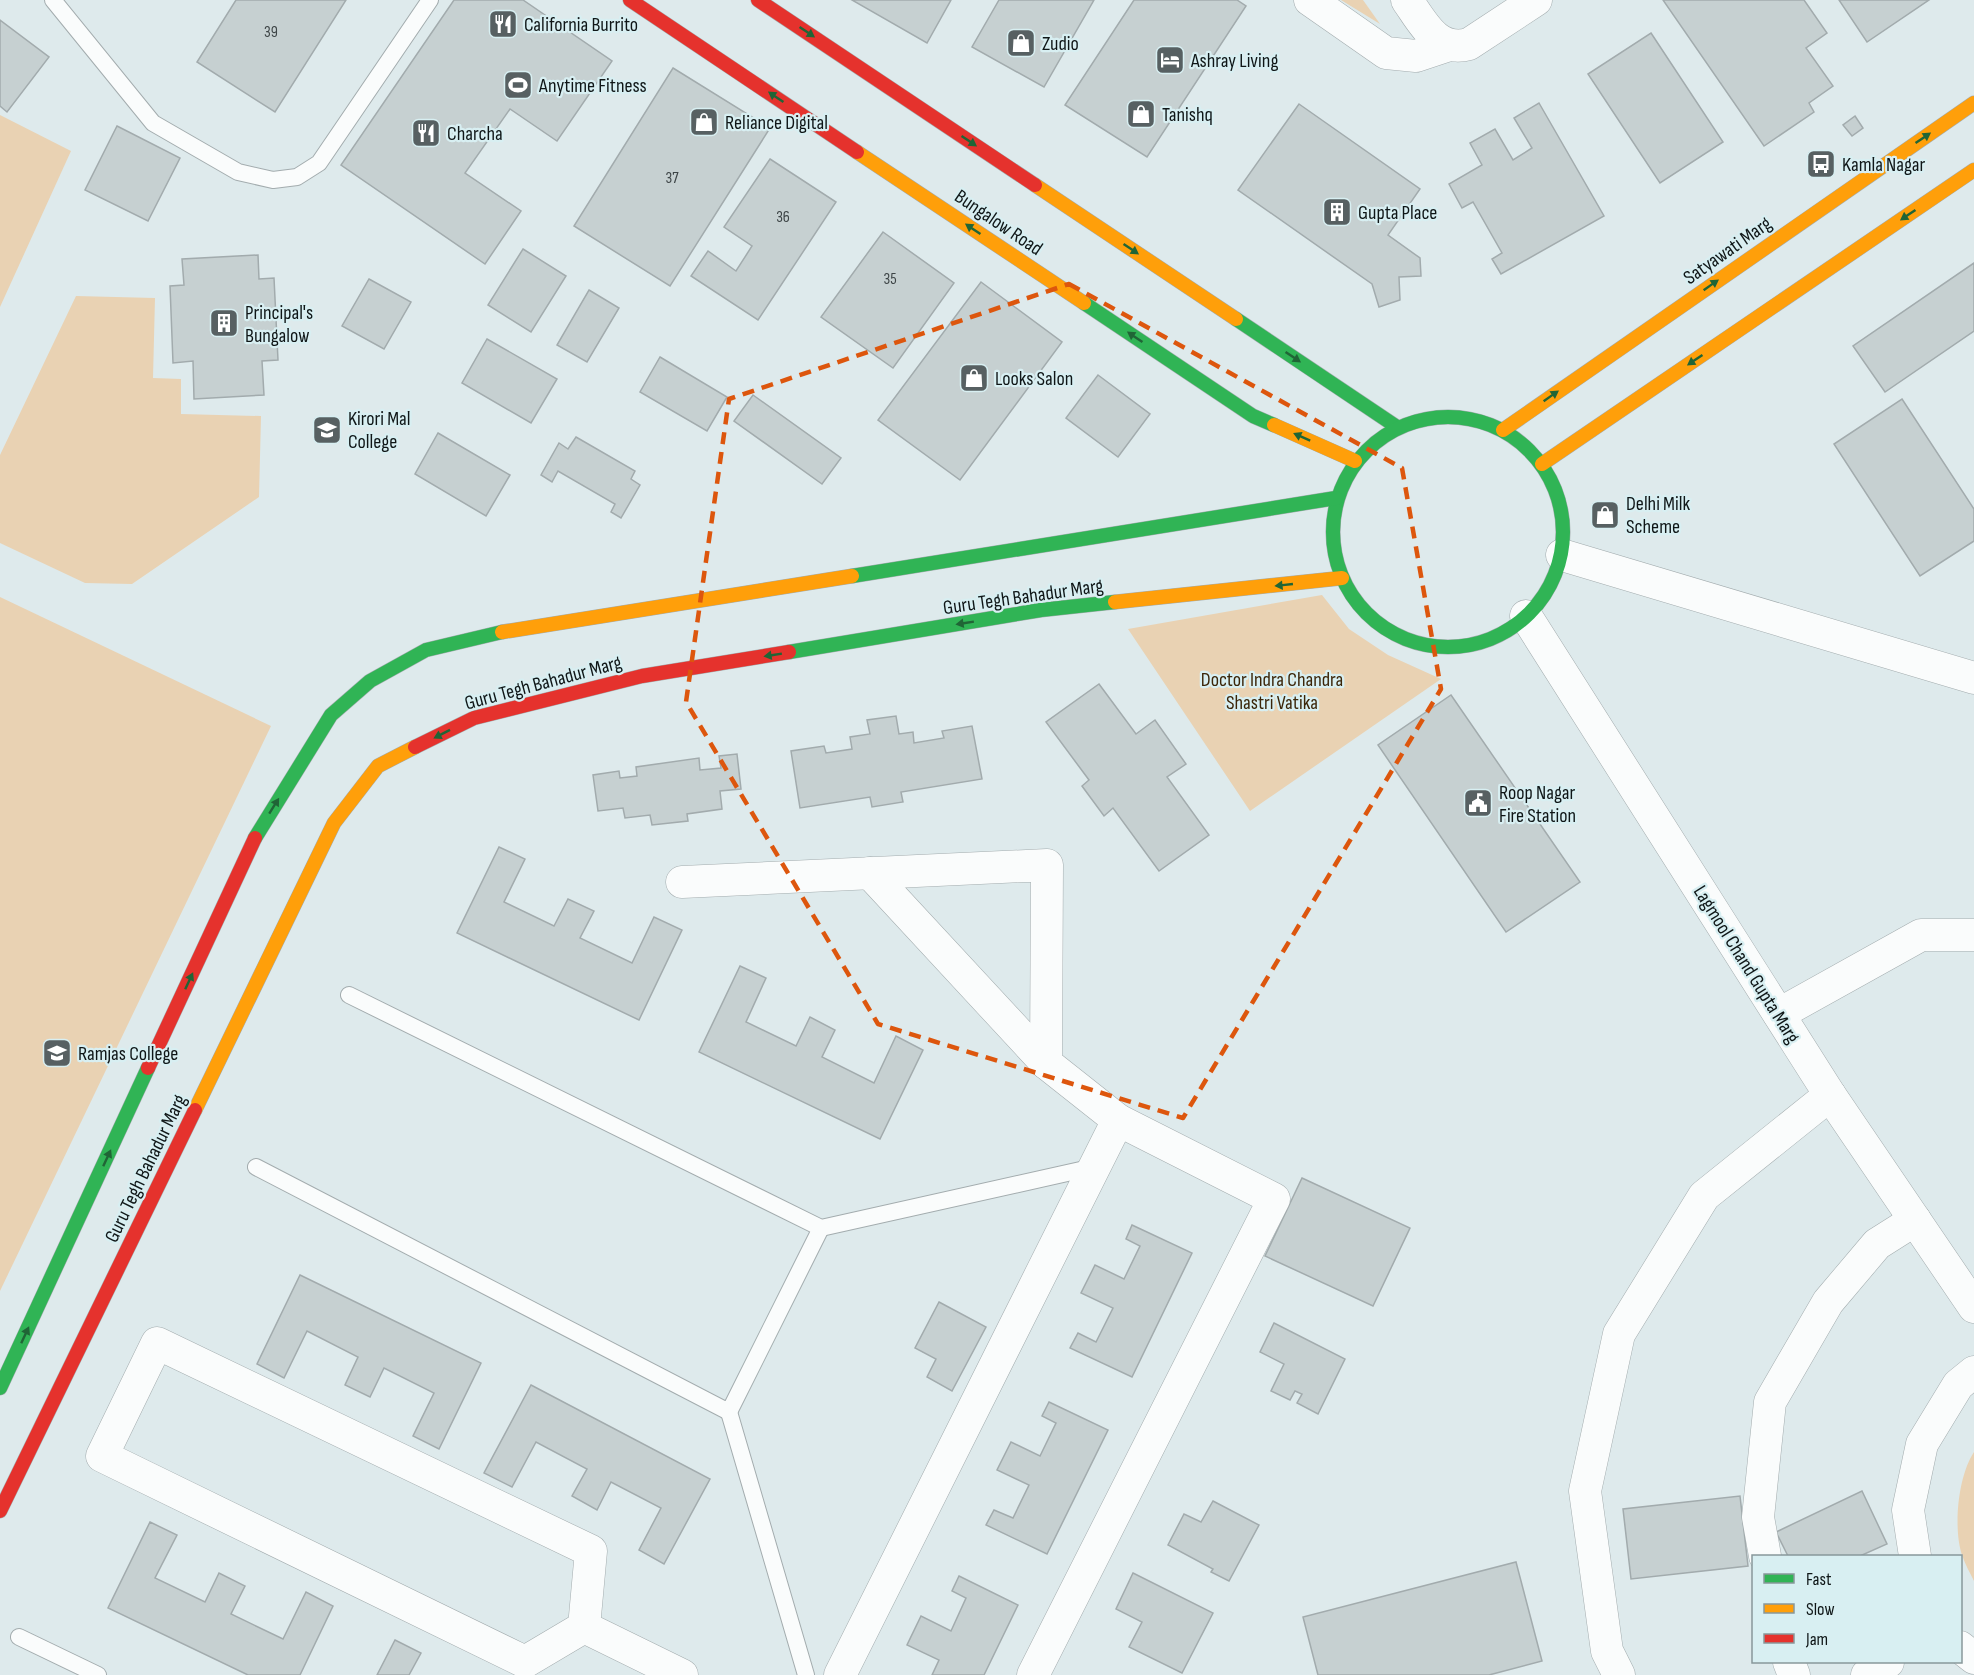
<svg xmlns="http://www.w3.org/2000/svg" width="1974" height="1675" font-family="'Sofia Sans Condensed',sans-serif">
<rect width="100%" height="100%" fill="#deeaec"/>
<g fill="#e9d2b3">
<polygon points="1341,0 1363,0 1380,24"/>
<polygon points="0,115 71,151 0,307"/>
<polygon points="76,296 155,298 153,378 181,379 181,414 261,416 259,497 132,584 85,583 0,543 0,455"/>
<polygon points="1322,595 1349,629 1388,655 1441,679 1250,811 1128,629"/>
<polygon points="0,597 271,726 0,1291"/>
<path d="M1974,1452V1581C1970,1573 1965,1564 1962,1555C1953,1528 1958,1476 1974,1452Z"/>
</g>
<g fill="#c6d0d1" stroke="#a2abad" stroke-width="1.5">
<polygon points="236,0 346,0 275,112 197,62"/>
<polygon points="454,0 523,0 612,61 557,141 510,109 465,173 521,211 485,264 341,165"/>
<polygon points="852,0 951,0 927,43"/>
<polygon points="999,0 1094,0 1044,87 972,47"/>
<polygon points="1134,0 1237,0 1246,6 1147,157 1065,105"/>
<polygon points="1663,0 1804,0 1827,33 1806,48 1833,86 1809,103 1814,112 1764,146"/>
<polygon points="1839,0 1929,0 1867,42"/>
<polygon points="0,20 49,57 7,112 0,106"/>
<polygon points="1651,33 1723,142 1660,183 1588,74"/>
<polygon points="673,68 770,128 670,286 574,226"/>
<polygon points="1539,103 1604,216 1501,274 1492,259 1502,253 1473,202 1462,208 1449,184 1482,165 1470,143 1495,129 1513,160 1532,148 1514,118"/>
<polygon points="1299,104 1420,189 1388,235 1420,258 1421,276 1399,277 1400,300 1379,307 1372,284 1238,190"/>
<polygon points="1855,116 1863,128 1852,136 1843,125"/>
<polygon points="117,126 180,158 148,221 85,190"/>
<polygon points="770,159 836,202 758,320 691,276 708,251 736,271 752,246 724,227"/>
<polygon points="883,232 954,283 893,368 821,317"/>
<polygon points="523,249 566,276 531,332 488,305"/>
<polygon points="258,255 259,279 274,278 278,360 262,361 264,395 194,399 193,361 173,363 170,286 184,285 182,259"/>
<polygon points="1974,263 1974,331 1885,392 1853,346"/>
<polygon points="369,279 411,302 384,349 342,326"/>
<polygon points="981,282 1062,342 960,480 878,420"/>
<polygon points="589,290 619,308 587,362 557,345"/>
<polygon points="487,339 557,379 531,423 462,383"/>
<polygon points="660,357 727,397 707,431 640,392"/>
<polygon points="1098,375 1150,414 1118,457 1066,418"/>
<polygon points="753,395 841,458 822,484 734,421"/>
<polygon points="1902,399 1974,509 1974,541 1920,576 1834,444"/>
<polygon points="438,433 510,475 486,516 415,474"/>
<polygon points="576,437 635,471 631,479 640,485 621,518 611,512 615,504 558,471 552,482 541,475 559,443 568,449"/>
<polygon points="1099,684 1136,734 1155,720 1186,764 1167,777 1209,835 1159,871 1113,808 1104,816 1082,786 1089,780 1046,722"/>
<polygon points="1451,695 1580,882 1506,932 1378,745"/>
<polygon points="896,716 899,734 913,732 914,743 944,738 942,731 972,726 982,779 901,792 903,802 872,807 870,797 800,808 791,751 824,746 826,753 852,749 850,737 870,734 867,720"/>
<polygon points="737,754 741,789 720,791 722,809 687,814 688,821 652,825 650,815 625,818 623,808 598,811 593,775 619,771 620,778 637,776 636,767 699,758 700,770 721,768 719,756"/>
<polygon points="499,847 525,859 504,902 554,926 568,899 594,911 580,938 632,963 654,917 682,930 639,1020 457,933"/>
<polygon points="740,966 766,978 746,1022 796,1046 810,1017 835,1030 822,1057 874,1083 896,1036 923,1050 880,1139 699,1052"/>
<polygon points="1302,1178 1410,1228 1373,1306 1265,1256"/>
<polygon points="1132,1225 1192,1253 1132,1377 1070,1348 1078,1333 1096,1342 1113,1308 1081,1293 1095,1265 1124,1279 1140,1246 1126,1239"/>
<polygon points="300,1275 481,1363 439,1449 413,1436 434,1393 384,1368 370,1397 345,1385 358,1357 307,1331 284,1378 257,1364"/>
<polygon points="939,1302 986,1327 952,1391 927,1377 936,1359 915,1348"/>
<polygon points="1274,1323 1345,1359 1318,1414 1297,1403 1302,1394 1295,1391 1290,1400 1271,1391 1284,1364 1260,1352"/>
<polygon points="531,1385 710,1479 664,1564 639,1550 661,1508 611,1482 597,1510 572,1496 587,1469 536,1442 512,1487 484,1473"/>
<polygon points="1049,1402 1108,1430 1047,1554 986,1525 994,1510 1013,1518 1029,1485 997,1470 1011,1442 1040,1456 1056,1423 1042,1416"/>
<polygon points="1862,1491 1887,1544 1860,1556 1788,1556 1776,1532"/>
<polygon points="1740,1496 1748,1566 1631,1579 1623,1509"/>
<polygon points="1213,1501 1259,1525 1229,1581 1211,1572 1213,1569 1168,1545 1184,1514 1201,1522"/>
<polygon points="150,1522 177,1535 155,1578 205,1602 219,1573 245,1586 231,1614 283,1639 306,1592 333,1606 300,1675 248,1675 108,1608"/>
<polygon points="1516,1562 1542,1661 1489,1675 1318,1675 1303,1617"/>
<polygon points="1133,1573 1213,1613 1182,1673 1129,1647 1142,1622 1116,1609"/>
<polygon points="959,1576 1018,1605 984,1675 932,1675 939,1660 907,1645 921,1616 951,1631 966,1598 952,1591"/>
<polygon points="395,1640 421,1653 409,1675 377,1675"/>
</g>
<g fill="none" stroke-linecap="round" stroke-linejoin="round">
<g stroke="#a3acae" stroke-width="18">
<g id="lane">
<polyline points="53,0 153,123 238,172 273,180 297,177 319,163 430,0"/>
<polyline points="349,995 821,1228 1094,1167"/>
<polyline points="256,1167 729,1412 821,1228"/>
<polyline points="729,1412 806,1675"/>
<polyline points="19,1637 98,1675"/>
</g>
</g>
<g stroke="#a3acae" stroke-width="33">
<g id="street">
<polyline points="1310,0 1386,53 1416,56 1446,46"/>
<path d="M1407,0C1423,23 1437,53 1469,44L1536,0"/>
<polyline points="1562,555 1974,678"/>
<polyline points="1526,616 1830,1095 1974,1307"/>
<polyline points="870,873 1046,1063"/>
<polyline points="682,882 1047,865 1046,1063 1118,1120 1274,1199 1033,1675"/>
<polyline points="1779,1014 1921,935 1974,935"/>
<polyline points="1765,1556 1758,1517 1770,1402 1828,1302 1877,1244 1915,1220"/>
<polyline points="1915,1556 1908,1510 1922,1444 1958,1385 1974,1372"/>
<polyline points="584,1627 591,1551 157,1343 102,1456 525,1662 584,1627 682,1675"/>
<polyline points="1960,1647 1974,1658"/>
<polyline points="1789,1662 1794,1675"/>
<polyline points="840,1675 1118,1120"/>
<polyline points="1619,1675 1607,1651 1585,1491 1619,1334 1704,1196 1830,1095"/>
<polyline points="1867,1675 1888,1662"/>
</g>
</g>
<g stroke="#a3acae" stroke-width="15">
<g id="fast">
<polyline points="1084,303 1253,416 1274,425"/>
<polyline points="1236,319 1397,427"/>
<circle cx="1448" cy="532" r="115"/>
<polyline points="852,576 1336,498"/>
<polyline points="789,652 1041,610 1115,602"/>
<polyline points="255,838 331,715 370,681 426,650 502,632"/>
<polyline points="0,1388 148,1068"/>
</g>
</g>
<g stroke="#a3acae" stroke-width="15">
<g id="slow">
<polyline points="857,152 1084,303"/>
<polyline points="1035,185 1236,319"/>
<polyline points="1274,425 1355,461"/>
<polyline points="1503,430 1974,103"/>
<polyline points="1542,464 1974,170"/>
<polyline points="1115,602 1342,578"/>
<polyline points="502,632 852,576"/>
<polyline points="195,1110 334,823 378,766 415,747"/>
</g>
</g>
<g stroke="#a3acae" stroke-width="15">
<g id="jam">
<polyline points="630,0 857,152"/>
<polyline points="758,0 1035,185"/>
<polyline points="415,747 474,718 642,676 789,652"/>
<polyline points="148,1068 255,838"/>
<polyline points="0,1511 195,1110"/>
</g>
</g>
<use href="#lane" stroke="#fafcfc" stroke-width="16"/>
<use href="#street" stroke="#fafcfc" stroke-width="32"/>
<use href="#fast" stroke="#30b455" stroke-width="14"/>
<use href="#slow" stroke="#ff9f0a" stroke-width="14"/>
<use href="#jam" stroke="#e5322d" stroke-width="14"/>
</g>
<defs><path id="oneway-solid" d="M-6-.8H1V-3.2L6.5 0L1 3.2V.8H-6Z" transform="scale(1.5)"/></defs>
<g fill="#206536">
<use href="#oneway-solid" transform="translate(807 32) rotate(34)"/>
<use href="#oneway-solid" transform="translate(776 97) rotate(-146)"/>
<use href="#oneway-solid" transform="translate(1923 138) rotate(-34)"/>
<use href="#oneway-solid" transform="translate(969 141) rotate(34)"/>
<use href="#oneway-solid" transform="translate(1908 215) rotate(146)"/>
<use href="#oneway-solid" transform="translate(973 229) rotate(-146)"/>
<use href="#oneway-solid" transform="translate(1131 249) rotate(34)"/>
<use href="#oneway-solid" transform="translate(1711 285) rotate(-35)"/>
<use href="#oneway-solid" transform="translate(1135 337) rotate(-146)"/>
<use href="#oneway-solid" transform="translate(1293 357) rotate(34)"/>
<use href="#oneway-solid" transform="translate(1695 360) rotate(146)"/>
<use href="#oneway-solid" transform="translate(1551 396) rotate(-35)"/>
<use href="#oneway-solid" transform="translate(1302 437) rotate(-156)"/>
<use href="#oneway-solid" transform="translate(1284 585) rotate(174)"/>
<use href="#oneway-solid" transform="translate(965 623) rotate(171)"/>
<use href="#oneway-solid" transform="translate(773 655) rotate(171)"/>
<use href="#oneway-solid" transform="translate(442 734) rotate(153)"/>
<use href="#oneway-solid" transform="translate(274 806) rotate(-58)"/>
<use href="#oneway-solid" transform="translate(189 981) rotate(-65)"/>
<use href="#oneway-solid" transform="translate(107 1158) rotate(-65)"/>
<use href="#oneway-solid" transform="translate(25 1335) rotate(-65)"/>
</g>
<path fill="none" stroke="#dd560d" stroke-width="4.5" stroke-dasharray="12 8" stroke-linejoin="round" d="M1069,284L1402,468L1441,689L1183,1118L878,1024L686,702L729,399Z"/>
<defs>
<g id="restaurant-square" transform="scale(1.5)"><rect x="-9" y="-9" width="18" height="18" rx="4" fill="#576062" stroke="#d8eff2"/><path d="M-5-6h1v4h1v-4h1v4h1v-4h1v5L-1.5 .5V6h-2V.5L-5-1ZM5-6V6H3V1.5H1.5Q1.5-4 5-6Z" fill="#fff"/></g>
<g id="shop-square" transform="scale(1.5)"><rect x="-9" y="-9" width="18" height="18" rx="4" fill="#576062" stroke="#d8eff2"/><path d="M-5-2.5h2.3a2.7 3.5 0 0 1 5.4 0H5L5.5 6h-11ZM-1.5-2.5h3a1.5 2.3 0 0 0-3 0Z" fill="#fff"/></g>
<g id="hotel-square" transform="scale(1.5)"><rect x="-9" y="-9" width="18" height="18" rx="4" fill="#576062" stroke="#d8eff2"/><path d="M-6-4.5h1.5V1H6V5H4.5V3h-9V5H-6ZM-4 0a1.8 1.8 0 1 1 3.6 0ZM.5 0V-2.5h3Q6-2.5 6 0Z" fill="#fff"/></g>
<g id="stadium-square" transform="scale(1.5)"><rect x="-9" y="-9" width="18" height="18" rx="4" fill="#576062" stroke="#d8eff2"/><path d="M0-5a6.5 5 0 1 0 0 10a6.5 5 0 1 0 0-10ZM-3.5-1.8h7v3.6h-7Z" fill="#fff"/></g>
<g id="bus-square" transform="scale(1.5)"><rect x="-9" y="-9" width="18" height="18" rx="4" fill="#576062" stroke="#d8eff2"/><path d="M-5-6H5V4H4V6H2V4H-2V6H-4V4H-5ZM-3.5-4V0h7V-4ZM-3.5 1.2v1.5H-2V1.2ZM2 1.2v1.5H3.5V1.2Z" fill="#fff"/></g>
<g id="building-square" transform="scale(1.5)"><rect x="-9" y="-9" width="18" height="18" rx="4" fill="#576062" stroke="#d8eff2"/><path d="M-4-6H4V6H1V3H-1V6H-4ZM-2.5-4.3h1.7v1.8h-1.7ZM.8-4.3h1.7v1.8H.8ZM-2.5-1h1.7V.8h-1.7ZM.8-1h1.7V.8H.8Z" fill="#fff"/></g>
<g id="university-square" transform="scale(1.5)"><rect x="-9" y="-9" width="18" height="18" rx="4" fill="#576062" stroke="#d8eff2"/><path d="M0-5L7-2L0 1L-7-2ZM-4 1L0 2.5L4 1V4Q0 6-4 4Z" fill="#fff"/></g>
<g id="civic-square" transform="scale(1.5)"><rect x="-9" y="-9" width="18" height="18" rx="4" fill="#576062" stroke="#d8eff2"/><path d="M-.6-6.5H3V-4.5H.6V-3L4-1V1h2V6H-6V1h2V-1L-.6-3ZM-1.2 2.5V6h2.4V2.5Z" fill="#fff"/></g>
</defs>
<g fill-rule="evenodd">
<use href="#restaurant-square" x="503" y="24"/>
<use href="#shop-square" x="1021" y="43"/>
<use href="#hotel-square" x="1170" y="60"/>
<use href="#stadium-square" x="518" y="85"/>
<use href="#shop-square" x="1141" y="114"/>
<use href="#shop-square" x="704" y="122"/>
<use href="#restaurant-square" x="426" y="133"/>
<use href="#bus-square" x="1821" y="164"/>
<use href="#building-square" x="1337" y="212"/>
<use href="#building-square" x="224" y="323"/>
<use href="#shop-square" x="974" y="378"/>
<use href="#university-square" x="327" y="430"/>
<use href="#shop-square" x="1605" y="515"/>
<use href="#civic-square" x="1478" y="803"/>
<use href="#university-square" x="57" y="1053"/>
</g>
<g text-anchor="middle" stroke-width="4.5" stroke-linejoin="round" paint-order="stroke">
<g font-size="16" fill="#3d4446">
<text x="271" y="37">39</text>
<text x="672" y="183">37</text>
<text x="783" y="222">36</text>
<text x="890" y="284">35</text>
</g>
<g font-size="20" fill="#0f1617" stroke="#d8eff2" text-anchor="start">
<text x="524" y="31">California Burrito</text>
<text x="1042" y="50">Zudio</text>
<text x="1191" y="67">Ashray Living</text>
<text x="539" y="92">Anytime Fitness</text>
<text x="1162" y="121">Tanishq</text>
<text x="725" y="129">Reliance Digital</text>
<text x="447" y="140">Charcha</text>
<text x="1842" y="171">Kamla Nagar</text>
<text x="1358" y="219">Gupta Place</text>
<text x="245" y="319">Principal's<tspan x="245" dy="23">Bungalow</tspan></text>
<text x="995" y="385">Looks Salon</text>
<text x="348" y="425">Kirori Mal<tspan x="348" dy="23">College</tspan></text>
<text x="1626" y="510">Delhi Milk<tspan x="1626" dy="23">Scheme</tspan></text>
<text x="1499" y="799">Roop Nagar<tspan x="1499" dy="23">Fire Station</tspan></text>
<text x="78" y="1060">Ramjas College</text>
</g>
<g font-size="20" fill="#0f1617" stroke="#d8eff2">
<text transform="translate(999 222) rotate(34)" y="7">Bungalow Road</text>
<text transform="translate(1727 250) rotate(-35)" y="7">Satyawati Marg</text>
<text transform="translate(1023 596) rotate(-8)" y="7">Guru Tegh Bahadur Marg</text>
<text transform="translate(543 682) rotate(-15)" y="7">Guru Tegh Bahadur Marg</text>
<text transform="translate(1747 964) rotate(58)" y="7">Lagmool Chand Gupta Marg</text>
<text transform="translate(145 1168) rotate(-64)" y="7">Guru Tegh Bahadur Marg</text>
</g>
<g font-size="20" fill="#3b2508" stroke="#d8eff2">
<text x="1272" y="686">Doctor Indra Chandra<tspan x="1272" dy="23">Shastri Vatika</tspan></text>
</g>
</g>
<rect x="1752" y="1555" width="210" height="108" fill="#d8eff2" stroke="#88989a" stroke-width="1.5"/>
<rect x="1764" y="1574" width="30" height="9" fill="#30b455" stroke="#88989a" stroke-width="1.5"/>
<text x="1806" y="1585" font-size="18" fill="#0f1617">Fast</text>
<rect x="1764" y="1604" width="30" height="9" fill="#ff9f0a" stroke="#88989a" stroke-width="1.5"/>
<text x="1806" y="1615" font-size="18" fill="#0f1617">Slow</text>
<rect x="1764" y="1634" width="30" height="9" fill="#e5322d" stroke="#88989a" stroke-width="1.5"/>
<text x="1806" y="1645" font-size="18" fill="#0f1617">Jam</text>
</svg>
